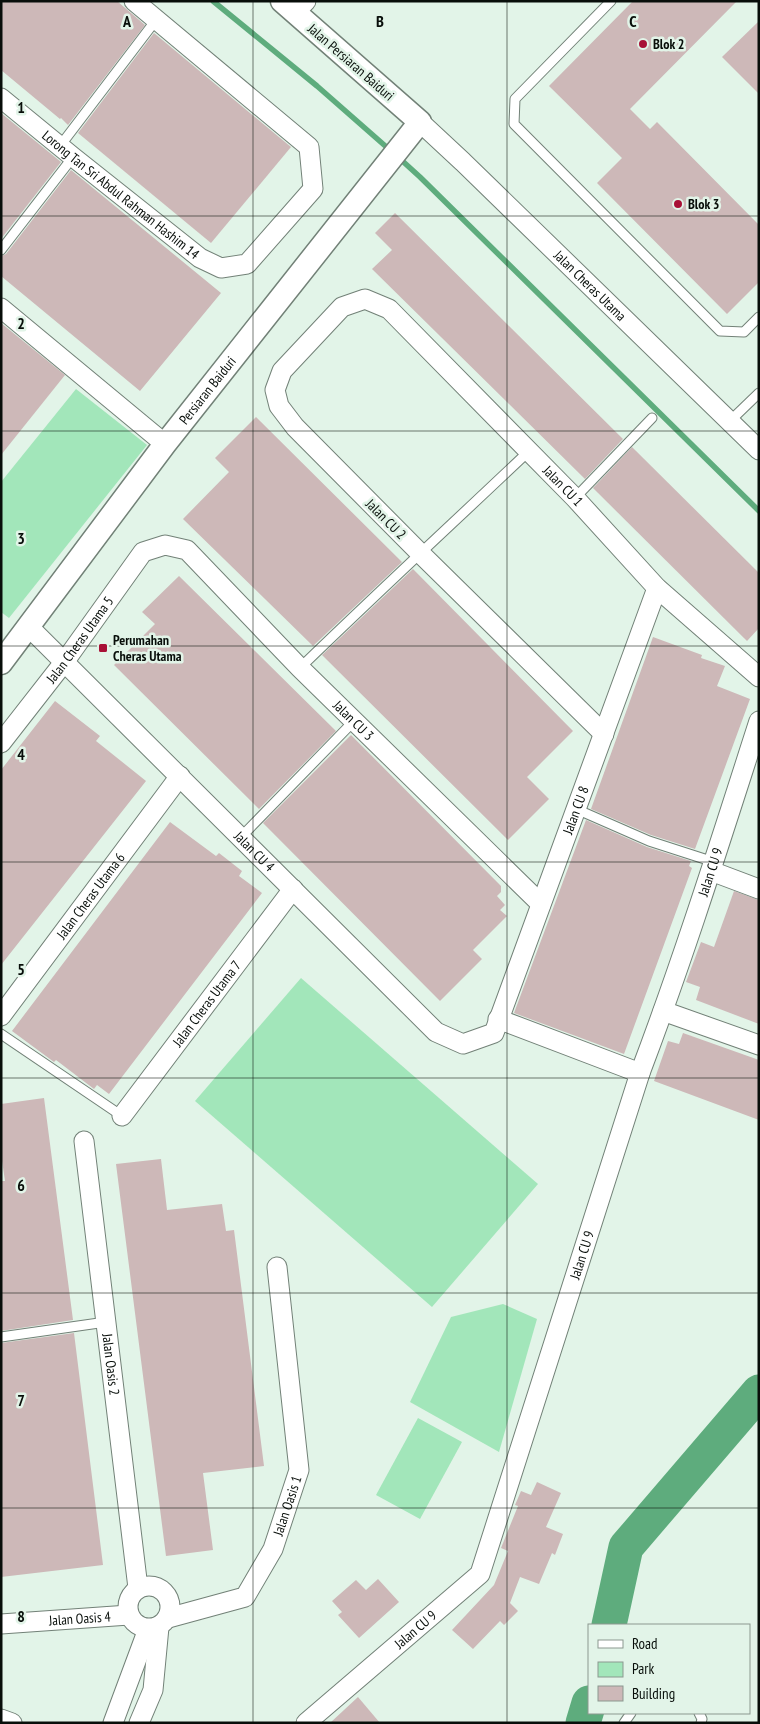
<svg xmlns="http://www.w3.org/2000/svg" width="760" height="1724" font-family="'PT Sans Narrow',sans-serif">
<rect width="100%" height="100%" fill="#e2f4e8"/>
<g fill="#a2e6ba">
<polygon points="76,389 147,445 9,618 1,612 1,482"/>
<polygon points="301,978 538,1184 432,1307 195,1101"/>
<polygon points="503,1304 537,1319 499,1452 410,1402 451,1317"/>
<polygon points="418,1418 462,1442 420,1519 376,1495"/>
</g>
<g fill="none" stroke-linecap="round" stroke-linejoin="round">
<g stroke="#5eac7d" stroke-width="5.5">
<polyline points="213,1 317,86 391,151"/>
<polyline points="398,157 420,177 759,511"/>
</g>
<g stroke="#5eac7d" stroke-width="35">
<polyline points="609,1625 626,1547 759,1392"/>
<polyline points="583,1723 589,1703"/>
</g>
</g>
<g fill="#cdb8b8">
<polygon points="1,1 117,1 145,25 68,125 61,118 60,119 1,70"/>
<polygon points="633,1 737,1 630,109 650,129 657,122 759,225 759,282 727,314 597,183 622,158 549,86"/>
<polygon points="759,21 759,94 722,57"/>
<polygon points="154,33 291,147 211,243 78,133"/>
<polygon points="1,113 61,162 1,239"/>
<polygon points="71,170 221,293 140,391 1,276 1,256 6,254"/>
<polygon points="395,213 623,439 585,479 372,269 392,250 375,233"/>
<polygon points="1,323 65,375 1,455"/>
<polygon points="256,417 402,562 313,646 183,519 229,472 215,458"/>
<polygon points="632,447 759,573 759,628 747,641 593,488"/>
<polygon points="413,569 573,731 527,777 549,799 508,840 322,655"/>
<polygon points="179,576 336,731 259,809 114,665 155,624 142,612"/>
<polygon points="653,637 702,655 701,658 725,666 717,686 750,699 695,849 651,835 591,809"/>
<polygon points="55,701 100,736 96,741 146,781 1,965 1,770"/>
<polygon points="351,735 501,886 501,892 497,896 505,905 500,910 507,916 473,950 482,959 440,1001 263,823"/>
<polygon points="586,820 647,847 691,861 689,866 692,868 624,1054 514,1013"/>
<polygon points="170,822 216,856 219,853 242,871 239,876 262,893 109,1094 97,1085 94,1089 56,1060 54,1062 12,1031"/>
<polygon points="734,891 759,900 759,1024 696,1000 700,987 686,982 701,942 714,947"/>
<polygon points="683,1033 759,1060 759,1120 654,1081 668,1041 679,1044"/>
<polygon points="44,1098 73,1320 1,1331 1,1181 5,1181 1,1154 1,1104"/>
<polygon points="161,1159 167,1210 222,1204 226,1231 234,1230 264,1466 203,1473 213,1550 166,1556 116,1164"/>
<polygon points="74,1333 103,1565 1,1577 1,1343"/>
<polygon points="537,1482 561,1493 546,1527 563,1534 555,1555 552,1553 539,1584 520,1577 510,1603 518,1611 504,1625 500,1621 473,1649 452,1630 494,1585 508,1551 501,1548 518,1506 515,1505 521,1491 531,1495"/>
<polygon points="378,1579 399,1602 359,1638 338,1615 342,1612 332,1601 356,1580 366,1590"/>
<polygon points="358,1697 380,1723 330,1723"/>
</g>
<g fill="none" stroke-linecap="round" stroke-linejoin="round">
<g stroke="#728177" stroke-width="11">
<g id="service">
<polyline points="611,1 515,99 514,124 720,331 744,332 759,317"/>
<polyline points="60,146 156,20"/>
<polyline points="1,250 73,157"/>
<polyline points="730,421 759,393"/>
<polyline points="575,498 652,418"/>
<path d="M300,668C375,595 452,524 528,452"/>
<polyline points="576,809 649,841 714,862"/>
<polyline points="241,837 354,721"/>
<polyline points="1,1034 122,1116"/>
<polyline points="1,1337 106,1322"/>
<polyline points="699,1713 702,1719 701,1723"/>
<polyline points="624,1723 631,1713"/>
</g>
</g>
<g stroke="#728177" stroke-width="21">
<g id="minor">
<polyline points="295,12 306,1"/>
<path id="s1" d="M1,98L73,157L200,258L221,268L247,264L313,189L309,147L134,1"/>
<path id="s2" d="M420,122L463,162L759,450"/>
<polyline points="1,308 165,444"/>
<path id="s3" d="M29,627L436,1032L463,1044L494,1033L657,588"/>
<path id="s4" d="M604,734L421,554L295,427L279,406L275,390L282,371L342,307L365,299L389,309L575,498L657,588L759,677"/>
<path id="s5" d="M1,743L65,661L143,552L165,545L187,550L300,668L541,904"/>
<polyline points="711,871 759,889"/>
<polyline points="663,1011 759,1045"/>
<path id="s6" d="M1,1016L180,776"/>
<polyline points="498,1019 640,1073"/>
<path id="s7" d="M122,1116L293,889"/>
<path id="s8" d="M84,1141L138,1588"/>
<circle cx="149" cy="1607" r="21"/>
<path id="s9" d="M168,1618L245,1597L273,1549L299,1470L277,1267"/>
<path id="s10" d="M1,1624L129,1615"/>
<polyline points="1,1719 12,1723"/>
<polyline points="113,1723 148,1629"/>
<polyline points="139,1723 153,1690 159,1627"/>
<path id="s11" d="M306,1723L480,1574L640,1073C684,957 721,839 759,721"/>
</g>
</g>
<g stroke="#728177" stroke-width="25">
<g id="tertiary">
<path id="s12" d="M1,663L165,444L420,122L282,1"/>
</g>
</g>
<use href="#service" stroke="#fff" stroke-width="9"/>
<use href="#minor" stroke="#fff" stroke-width="19"/>
<use href="#tertiary" stroke="#fff" stroke-width="22"/>
</g>
<path fill="none" stroke="#080e0a" stroke-width="1" stroke-opacity="0.55" d="M253,1V1723M507,1V1723M1,216H759M1,431H759M1,646H759M1,862H759M1,1078H759M1,1293H759M1,1508H759"/>
<g fill="#a81036" stroke="#e2f4e8" stroke-width="2">
<circle cx="643" cy="44" r="5"/>
<circle cx="678" cy="204" r="5"/>
<rect x="98" y="643" width="10" height="10" rx="2.5"/>
</g>
<g text-anchor="middle" stroke-width="5" stroke-linejoin="round" paint-order="stroke">
<g font-size="14" font-weight="bold" fill="#080e0a" stroke="#e2f4e8" text-anchor="start">
<text x="653" y="49">Blok 2</text>
<text x="688" y="209">Blok 3</text>
<text x="113" y="645">Perumahan<tspan x="113" dy="16">Cheras Utama</tspan></text>
</g>
<g font-size="14" fill="#080e0a" stroke="#e2f4e8">
<text transform="translate(351 62) rotate(41)" y="5">Jalan Persiaran Baiduri</text>
<text dy="5" stroke="none"><textPath href="#s1" startOffset="154">Lorong Tan Sri Abdul Rahman Hashim 14</textPath></text>
<text dy="5" stroke="none"><textPath href="#s2" startOffset="236">Jalan Cheras Utama</textPath></text>
<text dy="5" stroke="none"><textPath href="#s12" startOffset="342">Persiaran Baiduri</textPath></text>
<text dy="5" stroke="none"><textPath href="#s4" startOffset="885">Jalan CU 1</textPath></text>
<text transform="translate(386 519) rotate(45)" y="5">Jalan CU 2</text>
<text dy="5" stroke="none"><textPath href="#s5" startOffset="130">Jalan Cheras Utama 5</textPath></text>
<text dy="5" stroke="none"><textPath href="#s5" startOffset="522">Jalan CU 3</textPath></text>
<text dy="5" stroke="none"><textPath href="#s3" startOffset="874">Jalan CU 8</textPath></text>
<text dy="5" stroke="none"><textPath href="#s3" startOffset="318">Jalan CU 4</textPath></text>
<text dy="5" stroke="none"><textPath href="#s11" startOffset="968">Jalan CU 9</textPath></text>
<text dy="5" stroke="none"><textPath href="#s6" startOffset="150">Jalan Cheras Utama 6</textPath></text>
<text dy="5" stroke="none"><textPath href="#s7" startOffset="141">Jalan Cheras Utama 7</textPath></text>
<text dy="5" stroke="none"><textPath href="#s11" startOffset="564">Jalan CU 9</textPath></text>
<text dy="5" stroke="none"><textPath href="#s8" startOffset="225">Jalan Oasis 2</textPath></text>
<text dy="5" stroke="none"><textPath href="#s9" startOffset="181">Jalan Oasis 1</textPath></text>
<text dy="5" stroke="none"><textPath href="#s10" startOffset="79">Jalan Oasis 4</textPath></text>
<text dy="5" stroke="none"><textPath href="#s11" startOffset="144">Jalan CU 9</textPath></text>
</g>
</g>
<g font-size="16" text-anchor="middle" font-weight="bold" fill="#080e0a" stroke="#e2f4e8" stroke-width="5" stroke-linejoin="round" paint-order="stroke">
<text x="127" y="27">A</text>
<text x="380" y="27">B</text>
<text x="633" y="27">C</text>
<text x="21" y="113">1</text>
<text x="21" y="329">2</text>
<text x="21" y="544">3</text>
<text x="21" y="760">4</text>
<text x="21" y="975">5</text>
<text x="21" y="1191">6</text>
<text x="21" y="1406">7</text>
<text x="21" y="1622">8</text>
</g>
<rect width="760" height="1724" fill="none" stroke="#080e0a" stroke-width="5"/>
<rect x="588" y="1624" width="162" height="90" fill="#e2f4e8" stroke="#8b988f"/>
<rect x="598" y="1640" width="25" height="8" fill="#ffffff" stroke="#8b988f"/>
<text x="632" y="1649" font-size="15" fill="#080e0a">Road</text>
<rect x="598" y="1662" width="25" height="15" fill="#a2e6ba" stroke="#8b988f"/>
<text x="632" y="1674" font-size="15" fill="#080e0a">Park</text>
<rect x="598" y="1686" width="25" height="15" fill="#cdb8b8" stroke="#8b988f"/>
<text x="632" y="1699" font-size="15" fill="#080e0a">Building</text>
</svg>
